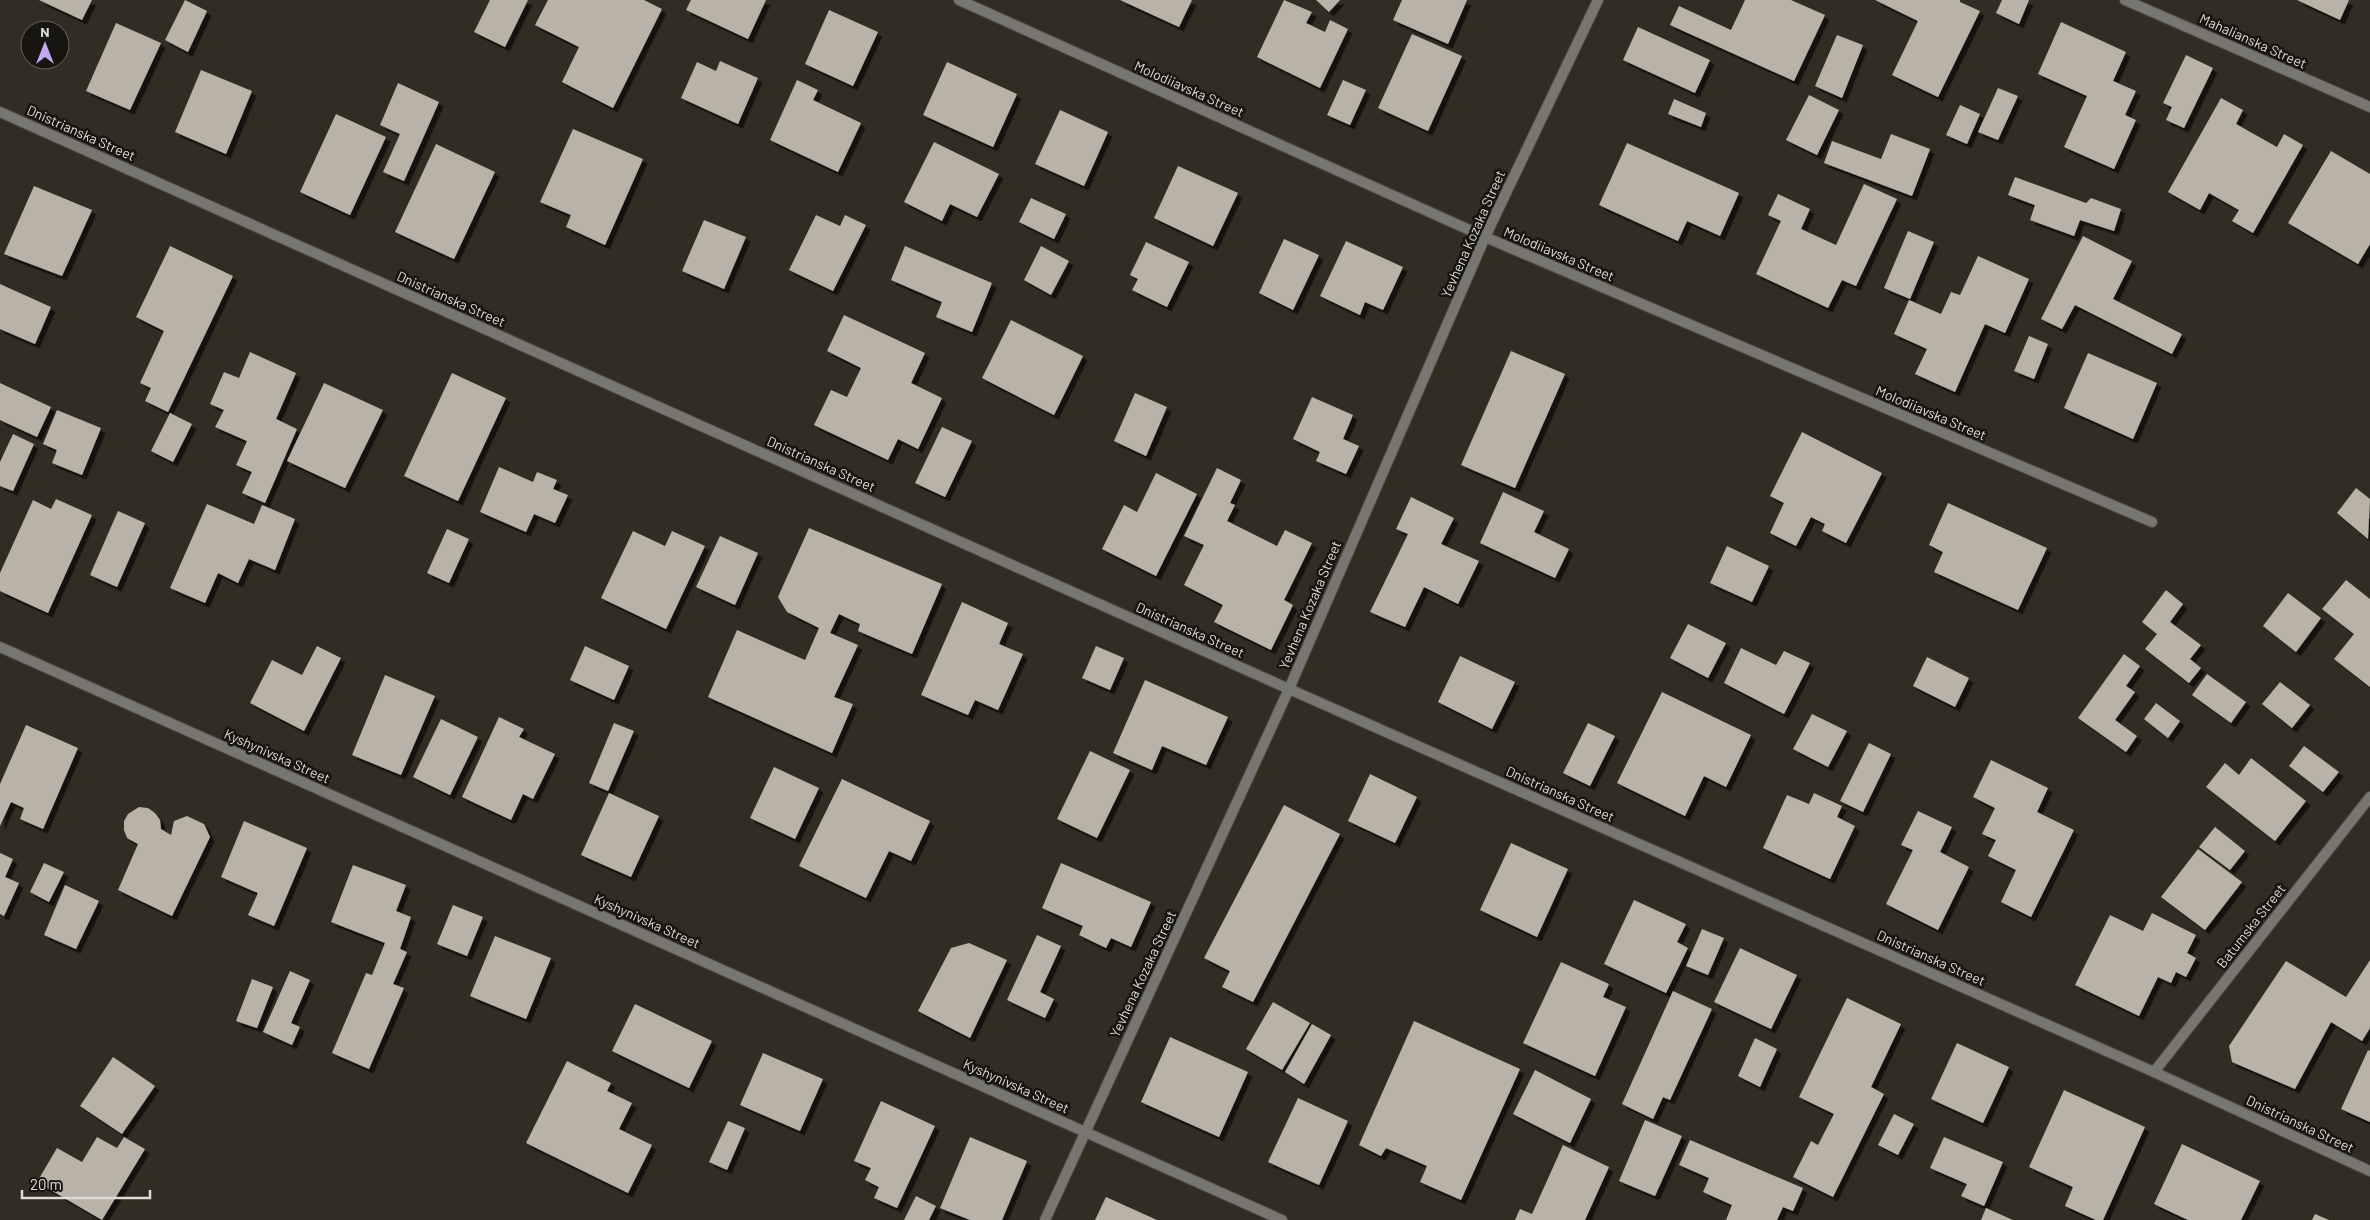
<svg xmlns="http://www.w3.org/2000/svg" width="2370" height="1220" font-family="Barlow,sans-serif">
<defs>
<filter id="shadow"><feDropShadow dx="4.5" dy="4.5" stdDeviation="0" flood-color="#0009"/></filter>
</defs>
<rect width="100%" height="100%" fill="#312d22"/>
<g fill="#b8b3a6" filter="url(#shadow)">
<polygon points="39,0 92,0 82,20"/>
<polygon points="185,0 207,11 188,52 165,40"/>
<polygon points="490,0 528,0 505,47 474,32"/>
<polygon points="548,0 644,0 662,9 613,108 562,82 579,47 535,25"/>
<polygon points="691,0 766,0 748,39 686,10"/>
<polygon points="1120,0 1192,0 1179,27"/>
<polygon points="1284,0 1312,12 1306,23 1325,32 1330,20 1348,29 1320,88 1257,57"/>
<polygon points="1316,0 1340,0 1329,12"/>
<polygon points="1402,0 1467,0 1448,44 1393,20"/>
<polygon points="1745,0 1791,0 1825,15 1794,81 1670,25 1679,6 1731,30"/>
<polygon points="1875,0 1960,0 1960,2 1980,11 1938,97 1892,75 1918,21"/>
<polygon points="2002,0 2029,0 2019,24 1996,13"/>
<polygon points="2297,0 2349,0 2340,20"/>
<polygon points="829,10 878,32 853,86 805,64"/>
<polygon points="2061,22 2126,52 2113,81 2136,91 2125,115 2136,120 2114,169 2064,147 2087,96 2038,74"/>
<polygon points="116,23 161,43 130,110 86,91"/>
<polygon points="1638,27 1710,60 1695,93 1623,60"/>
<polygon points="1412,34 1462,56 1428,131 1378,108"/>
<polygon points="1837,35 1863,45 1842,98 1815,86"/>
<polygon points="2186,55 2213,68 2184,128 2166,120 2172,107 2163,103"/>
<polygon points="720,61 758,78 738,124 681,98 697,62 716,71"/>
<polygon points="947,62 1017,94 993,147 923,115"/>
<polygon points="201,70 252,91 226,154 175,132"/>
<polygon points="797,80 818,90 813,100 861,123 838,172 770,140"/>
<polygon points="1343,80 1366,90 1350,125 1327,115"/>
<polygon points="398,83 439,102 404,181 383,172 400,134 380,125"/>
<polygon points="1998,88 2018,96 1998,140 1978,132"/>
<polygon points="1809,95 1839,110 1817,155 1786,140"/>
<polygon points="2221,98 2243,110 2236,124 2277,147 2284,134 2303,145 2253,233 2232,221 2239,210 2209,193 2200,210 2168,192"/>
<polygon points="1674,99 1706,113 1701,127 1668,114"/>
<polygon points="1960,105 1980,114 1967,144 1946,135"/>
<polygon points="1060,110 1108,132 1084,186 1035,164"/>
<polygon points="336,114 386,137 350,215 300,192"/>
<polygon points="573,129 643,159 605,245 566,227 571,215 540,202"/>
<polygon points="1891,134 1930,149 1912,196 1824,163 1832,141 1881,159"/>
<polygon points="934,142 999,174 977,217 950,204 942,221 904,202"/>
<polygon points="1627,143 1739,193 1720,236 1687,221 1678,241 1599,205"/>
<polygon points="436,144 495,172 454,259 395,232"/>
<polygon points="2331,151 2370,174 2370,244 2358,264 2288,223"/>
<polygon points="1178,166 1238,193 1213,246 1154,218"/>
<polygon points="2015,177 2086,203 2091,198 2121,209 2114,231 2080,220 2074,236 2030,220 2035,205 2008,195"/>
<polygon points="1864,184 1897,199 1856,286 1842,280 1828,308 1756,274 1781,221 1768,215 1778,194 1810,209 1801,229 1836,245"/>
<polygon points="34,186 92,210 62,276 4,254"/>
<polygon points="1031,198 1066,214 1054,239 1019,222"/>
<polygon points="816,215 840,226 845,215 866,225 833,291 789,270"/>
<polygon points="704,220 746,237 724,289 682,271"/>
<polygon points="1908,231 1934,242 1910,299 1884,288"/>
<polygon points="2083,236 2132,261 2113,299 2182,334 2172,354 2075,305 2062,329 2041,319"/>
<polygon points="1284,239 1319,255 1293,310 1259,293"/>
<polygon points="1346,241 1403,267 1383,310 1365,302 1360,315 1320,296"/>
<polygon points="1146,242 1189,262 1167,307 1132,290 1138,279 1130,275"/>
<polygon points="170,246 233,276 168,412 145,401 151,388 140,383 164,331 136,317"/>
<polygon points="905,246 992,283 972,332 936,317 942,302 891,280"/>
<polygon points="1041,246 1069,261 1051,295 1024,280"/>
<polygon points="1978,256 2029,279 2005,333 1985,324 1955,392 1915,374 1927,349 1894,334 1909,300 1941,314 1951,292 1960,295"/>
<polygon points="0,284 51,307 35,344 0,329"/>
<polygon points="844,315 925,353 911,383 942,398 918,449 898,439 888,460 814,425 831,390 847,397 861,368 827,351"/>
<polygon points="1011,320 1083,356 1054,415 982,378"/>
<polygon points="2029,336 2048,344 2034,379 2014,371"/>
<polygon points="1511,351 1565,374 1515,488 1461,465"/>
<polygon points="250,352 296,373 276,419 297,429 265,503 242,493 252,472 236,465 247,441 215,427 224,410 210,404 224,372 239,378"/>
<polygon points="2088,353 2157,383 2133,439 2064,408"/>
<polygon points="452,373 506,398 458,501 404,476"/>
<polygon points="0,383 51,407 37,437 0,420"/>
<polygon points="324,383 383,410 345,488 287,461"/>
<polygon points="1135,393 1167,407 1146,456 1114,441"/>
<polygon points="1312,397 1353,415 1343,439 1359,446 1346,474 1316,461 1320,452 1293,439"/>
<polygon points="57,410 101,428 82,475 52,463 57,450 43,444"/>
<polygon points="170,413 192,424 173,462 151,451"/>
<polygon points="942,427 972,441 945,497 915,483"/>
<polygon points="1802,432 1882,473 1846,543 1822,531 1825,524 1811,517 1796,546 1770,533 1784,503 1770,496"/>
<polygon points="13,434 34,444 13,491 0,486 0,462"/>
<polygon points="499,467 533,482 537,472 557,480 553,489 568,495 555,523 534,514 526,532 480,512"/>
<polygon points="1217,468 1241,480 1230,503 1235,505 1227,521 1277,546 1285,530 1312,543 1284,600 1293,605 1271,650 1214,622 1223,605 1184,585 1204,545 1184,536"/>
<polygon points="1156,473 1197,494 1156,576 1102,549 1124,505 1137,512"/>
<polygon points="2356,488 2370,499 2368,539 2337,513"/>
<polygon points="1503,492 1544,511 1534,532 1569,549 1555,578 1480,543"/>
<polygon points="1411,497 1454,518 1441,544 1479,561 1458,604 1424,587 1405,627 1370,612 1408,534 1396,529"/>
<polygon points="56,499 92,515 48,613 0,591 0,573 33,500 51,509"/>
<polygon points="1948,503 2047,548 2018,610 1934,572 1943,552 1929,545"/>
<polygon points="207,504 254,524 262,505 295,519 275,570 249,559 238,583 218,573 205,603 170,588"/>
<polygon points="118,511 145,523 117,587 90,575"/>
<polygon points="809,528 942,584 912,654 858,631 860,624 839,614 830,633 858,645 834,697 853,704 832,753 708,697 737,630 805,660 819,628 787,612 778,597"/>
<polygon points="447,529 469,539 449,583 427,573"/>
<polygon points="633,531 665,546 672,531 705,546 666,629 601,598"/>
<polygon points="720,536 758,553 735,605 696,587"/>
<polygon points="1727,546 1769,566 1752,602 1710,583"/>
<polygon points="2346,580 2370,599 2370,687 2334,659 2354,634 2322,609"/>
<polygon points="2166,590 2183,604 2170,622 2201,645 2190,659 2201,668 2189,683 2145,649 2157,634 2142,622"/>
<polygon points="2288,593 2321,618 2296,652 2263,626"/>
<polygon points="962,602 1008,623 999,644 1023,654 998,710 975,700 968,715 921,695"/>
<polygon points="1688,624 1726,643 1708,678 1670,658"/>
<polygon points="317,646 341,658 304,731 250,703 272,660 302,675"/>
<polygon points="585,646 629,666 614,700 570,680"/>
<polygon points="1096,646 1124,658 1110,690 1082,678"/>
<polygon points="1741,648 1776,665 1784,651 1810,663 1784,714 1724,683"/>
<polygon points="2124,654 2140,666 2126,686 2135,692 2115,720 2137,736 2126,752 2078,718"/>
<polygon points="1460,656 1515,682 1492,729 1438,702"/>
<polygon points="1927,657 1969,678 1955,707 1913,686"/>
<polygon points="2207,674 2246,702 2231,723 2192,695"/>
<polygon points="385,675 435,696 401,775 352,755"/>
<polygon points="1145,680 1228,717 1206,765 1162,746 1152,770 1113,753"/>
<polygon points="2280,682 2310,705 2292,728 2262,704"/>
<polygon points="1662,692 1751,735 1726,787 1704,776 1685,816 1617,783"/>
<polygon points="2156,703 2180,721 2168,738 2144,719"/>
<polygon points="1812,714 1847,731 1828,767 1793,749"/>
<polygon points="499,717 524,729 519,737 555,754 533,799 523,794 511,820 462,797"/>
<polygon points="441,719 478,737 450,795 413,777"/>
<polygon points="614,723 634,731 608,791 589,783"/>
<polygon points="1588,723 1615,736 1590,786 1563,773"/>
<polygon points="26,725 78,748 43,829 20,819 24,808 11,802 0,826 0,784"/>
<polygon points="1869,743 1891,754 1863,812 1840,801"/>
<polygon points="2304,746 2339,772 2323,792 2289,766"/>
<polygon points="1090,751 1130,770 1097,838 1057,819"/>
<polygon points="2251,758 2306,801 2275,841 2206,787 2225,763 2239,775"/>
<polygon points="1991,760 2048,788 2037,812 2074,830 2031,917 2001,902 2016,870 1988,856 1996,840 1982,834 1995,808 1973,797"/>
<polygon points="774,767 819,788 795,839 750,818"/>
<polygon points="1370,774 1417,797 1395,843 1348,821"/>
<polygon points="842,779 930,821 911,861 889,851 866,898 799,866"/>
<polygon points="609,793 659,816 631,877 581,855"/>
<polygon points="1814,793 1842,806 1837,817 1855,826 1830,879 1763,848 1787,795 1809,804"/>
<polygon points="1284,805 1340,834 1253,1002 1222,987 1230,971 1204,958"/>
<polygon points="139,807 148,808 155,813 160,820 161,829 171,835 174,821 187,816 204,824 210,837 172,916 118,890 138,844 127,838 124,830 124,821 128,814"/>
<polygon points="1918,811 1952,827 1940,852 1969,867 1938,930 1886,904 1913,850 1901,845"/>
<polygon points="244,821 307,848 274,926 248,915 258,893 221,877"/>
<polygon points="2215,827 2245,851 2230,870 2199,847"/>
<polygon points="1511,843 1568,869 1537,937 1480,910"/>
<polygon points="2198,849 2242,882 2205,930 2161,897"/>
<polygon points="0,853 13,859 5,877 19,883 4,916 0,914"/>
<polygon points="44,863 64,872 49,902 30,892"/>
<polygon points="1061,863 1151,902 1131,947 1111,938 1106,948 1079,935 1083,926 1042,908"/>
<polygon points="353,865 406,885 396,911 411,917 400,949 407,952 393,984 404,988 369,1069 332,1053 366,973 372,975 385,943 331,922"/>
<polygon points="65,885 99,901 76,949 44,935"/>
<polygon points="1634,900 1686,924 1677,942 1688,948 1666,993 1604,964"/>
<polygon points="453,905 483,917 467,956 437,944"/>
<polygon points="2152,913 2196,935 2187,953 2196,958 2186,977 2176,972 2171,983 2158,977 2139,1016 2075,985 2110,915 2143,931"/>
<polygon points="1702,929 1724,938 1708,975 1686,966"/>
<polygon points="1037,935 1061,946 1040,992 1054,999 1045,1018 1007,1000"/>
<polygon points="495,936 551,958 526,1019 470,996"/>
<polygon points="969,943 1007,960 970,1038 918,1011 951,948"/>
<polygon points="1740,948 1797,975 1771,1029 1714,1002"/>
<polygon points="2370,960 2370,1028 2362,1041 2331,1022 2295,1089 2232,1062 2229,1046 2286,961 2346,997"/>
<polygon points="1561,962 1609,984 1603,997 1626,1007 1595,1076 1523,1043"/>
<polygon points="290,971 310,980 291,1023 300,1027 292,1045 263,1032"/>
<polygon points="252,979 273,987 257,1028 236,1021"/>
<polygon points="1673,991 1712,1009 1670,1100 1663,1097 1653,1119 1622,1104"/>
<polygon points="1847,998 1901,1024 1871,1087 1884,1094 1833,1197 1793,1177 1811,1141 1818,1145 1834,1114 1799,1097"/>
<polygon points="1273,1002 1310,1023 1282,1070 1246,1049"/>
<polygon points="635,1004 712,1041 689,1088 612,1051"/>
<polygon points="1414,1021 1520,1069 1461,1200 1420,1182 1427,1166 1386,1148 1381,1156 1359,1145"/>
<polygon points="1312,1024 1331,1035 1304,1084 1285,1072"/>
<polygon points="1170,1037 1248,1072 1219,1137 1141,1102"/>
<polygon points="1755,1038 1777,1049 1760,1087 1738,1076"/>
<polygon points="1957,1043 2009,1067 1983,1123 1931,1099"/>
<polygon points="2368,1050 2370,1051 2370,1122 2341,1109"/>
<polygon points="763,1053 823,1079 800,1131 740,1105"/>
<polygon points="113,1057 155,1086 122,1134 80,1106"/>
<polygon points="567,1061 611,1083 607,1091 632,1103 619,1129 652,1145 628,1193 526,1143"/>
<polygon points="1535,1070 1591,1099 1570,1143 1513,1114"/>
<polygon points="2064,1090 2145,1127 2103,1220 2096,1220 2065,1206 2073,1187 2029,1167"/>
<polygon points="1298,1098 1348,1121 1319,1185 1268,1162"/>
<polygon points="881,1101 935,1126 897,1208 874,1198 879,1187 865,1180 871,1168 854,1161"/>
<polygon points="1894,1114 1914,1124 1898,1155 1878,1145"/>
<polygon points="1645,1120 1682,1136 1655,1196 1619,1181"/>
<polygon points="728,1121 745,1128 727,1170 709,1162"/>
<polygon points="97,1137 117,1148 124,1137 145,1149 102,1220 37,1182 57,1148 82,1162"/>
<polygon points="970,1137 1027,1161 1002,1220 970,1220 940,1208"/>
<polygon points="1944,1137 2003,1162 1984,1206 1961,1196 1967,1184 1930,1168"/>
<polygon points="1690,1140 1803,1188 1793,1211 1783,1207 1777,1220 1726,1220 1732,1205 1703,1192 1709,1178 1679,1165"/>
<polygon points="2182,1144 2260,1181 2241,1220 2188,1220 2154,1204"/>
<polygon points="1563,1145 1609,1167 1585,1220 1515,1220 1520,1209 1532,1214"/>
<polygon points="916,1196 936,1206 929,1220 904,1220"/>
<polygon points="1106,1197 1157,1220 1095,1220"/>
<polygon points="1986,1208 2013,1220 1981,1220"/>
<polygon points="2315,1214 2329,1220 2312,1220"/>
</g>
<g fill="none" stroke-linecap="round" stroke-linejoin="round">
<g stroke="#4d493f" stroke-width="12">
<g id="street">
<polyline points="959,0 1485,237 2152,522"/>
<polyline points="2125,0 2370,107"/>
<polyline points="0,112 1289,689 2154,1072 2370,1171"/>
<polyline points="0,647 1282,1220"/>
<polyline points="2154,1072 2370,797"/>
<polyline points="1045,1220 1289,689 1485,237 1598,0"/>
</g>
</g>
<use href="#street" stroke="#787671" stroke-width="10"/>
</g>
<g text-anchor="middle" stroke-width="5" stroke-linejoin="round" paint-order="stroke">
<g font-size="14" fill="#dfdcd5" stroke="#171510">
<text transform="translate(2253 41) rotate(24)" y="5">Mahalianska Street</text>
<text transform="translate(1189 89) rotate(24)" y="5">Molodiiavska Street</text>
<text transform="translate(81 133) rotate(24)" y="5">Dnistrianska Street</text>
<text transform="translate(1473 234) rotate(-66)" y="5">Yevhena Kozaka Street</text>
<text transform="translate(1559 254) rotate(23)" y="5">Molodiiavska Street</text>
<text transform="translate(451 299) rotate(24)" y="5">Dnistrianska Street</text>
<text transform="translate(1931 413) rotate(23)" y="5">Molodiiavska Street</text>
<text transform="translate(821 464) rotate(24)" y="5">Dnistrianska Street</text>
<text transform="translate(1310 605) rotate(-67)" y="5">Yevhena Kozaka Street</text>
<text transform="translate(1190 630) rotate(24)" y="5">Dnistrianska Street</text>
<text transform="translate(277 756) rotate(24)" y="5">Kyshynivska Street</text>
<text transform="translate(1560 794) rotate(24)" y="5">Dnistrianska Street</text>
<text transform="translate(647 921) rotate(24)" y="5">Kyshynivska Street</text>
<text transform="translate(2251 926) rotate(-52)" y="5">Batumska Street</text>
<text transform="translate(1931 958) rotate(24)" y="5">Dnistrianska Street</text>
<text transform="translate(1143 974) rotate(-65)" y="5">Yevhena Kozaka Street</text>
<text transform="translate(1016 1086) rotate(24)" y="5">Kyshynivska Street</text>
<text transform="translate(2300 1124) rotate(25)" y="5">Dnistrianska Street</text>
</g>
</g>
<g transform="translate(45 45)"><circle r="24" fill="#171510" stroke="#67655f"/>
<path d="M0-4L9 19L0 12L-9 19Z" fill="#c2a8f2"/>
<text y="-8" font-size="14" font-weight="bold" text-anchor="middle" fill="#dfdcd5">N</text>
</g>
<path d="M22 1190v8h128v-8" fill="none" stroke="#dfdcd5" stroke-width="2.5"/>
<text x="30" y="1190" font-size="15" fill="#dfdcd5" stroke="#171510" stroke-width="4" paint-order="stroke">20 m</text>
</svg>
